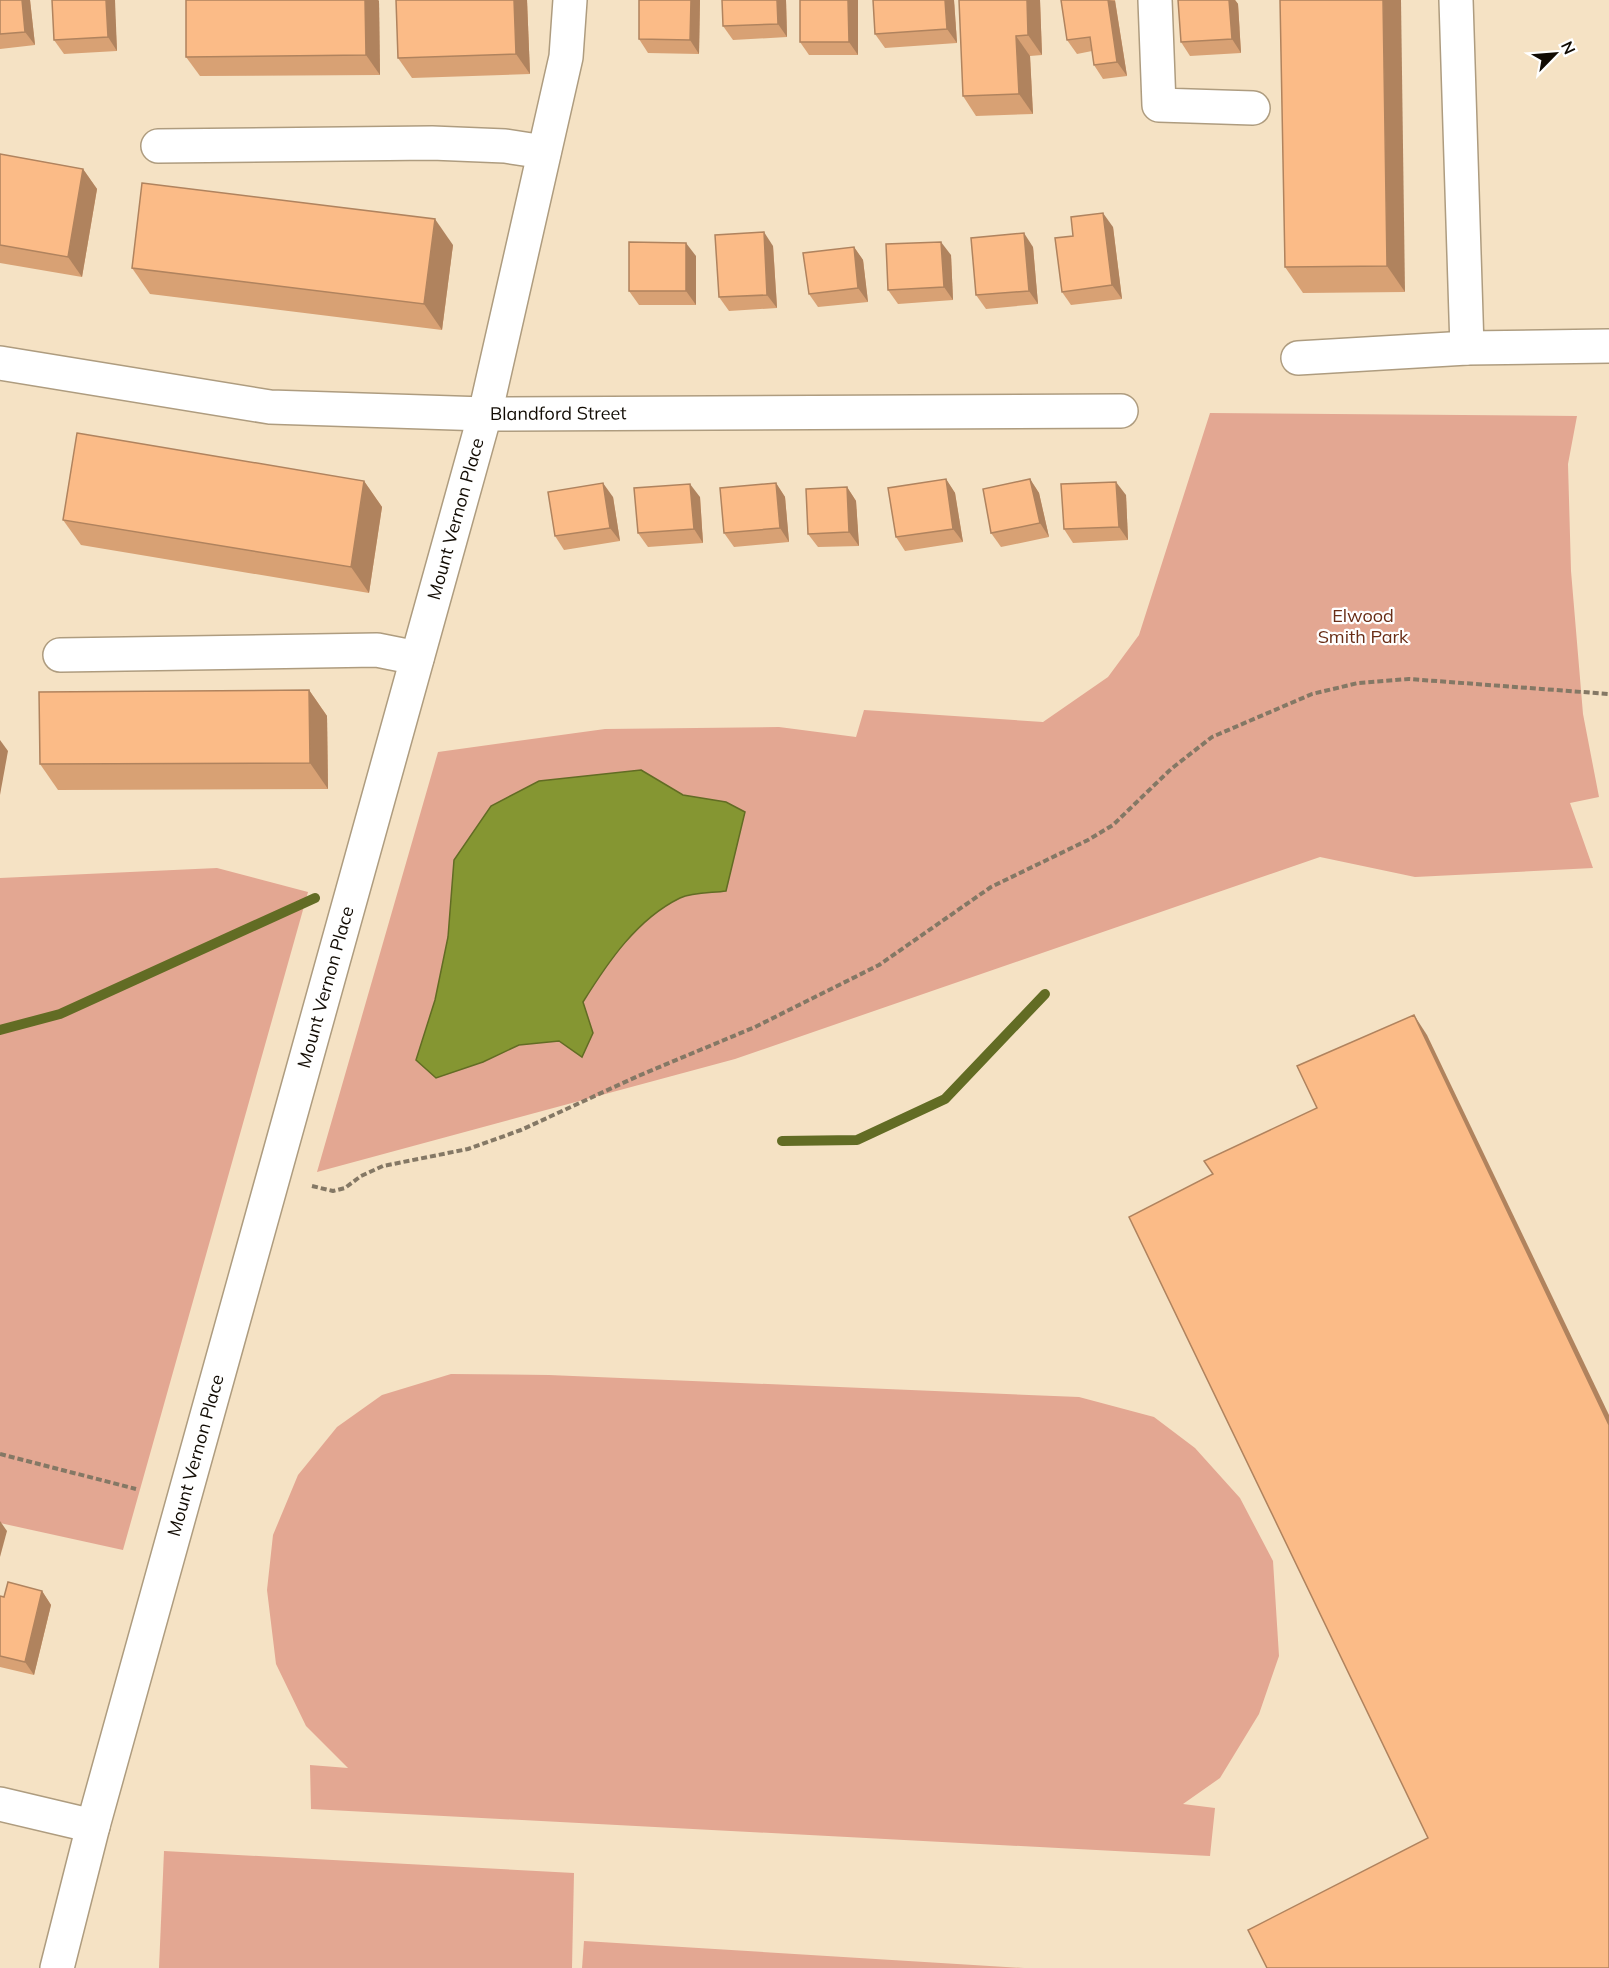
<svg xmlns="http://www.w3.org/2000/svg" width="1609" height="1968" font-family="Mulish,sans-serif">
<rect width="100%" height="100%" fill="#f5e2c4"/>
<g fill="#e3a792">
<polygon points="1210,413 1577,416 1568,464 1571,571 1583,714 1599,797 1570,803 1593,868 1415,877 1320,857 735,1059 317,1172 438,752 605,729 779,727 856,737 864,710 1043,722 1108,677 1139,635"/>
<polygon points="217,868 308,892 123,1550 0,1523 0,878"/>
<polygon points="451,1374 549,1375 1079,1397 1154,1417 1195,1448 1240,1498 1273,1561 1279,1656 1259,1714 1220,1778 1183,1804 1215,1808 1210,1856 311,1809 310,1765 348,1768 306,1726 276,1664 267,1590 273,1535 298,1475 337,1427 382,1395"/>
<polygon points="164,1851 574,1873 572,1968 159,1968"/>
<polygon points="584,1941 1024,1968 582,1968"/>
</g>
<path fill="#859632" stroke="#626c24" stroke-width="1.5" d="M641,770L683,795L726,802L745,812L726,891C713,893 693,892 680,898C637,919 608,962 583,1002L593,1033L582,1057L559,1041L519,1045L483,1062L436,1078L416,1060L435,1000L448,937L454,860L491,806L539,781Z"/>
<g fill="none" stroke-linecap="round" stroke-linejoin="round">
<g stroke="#626c24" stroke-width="10">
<polyline points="0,1030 60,1014 315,898"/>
<polyline points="782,1141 857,1140 945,1099 1045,994"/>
</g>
<g stroke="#ae9c7f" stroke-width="36">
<g id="minor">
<polyline points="1155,0 1159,105 1253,108"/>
<polyline points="1456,0 1467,348 1609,346"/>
<polyline points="158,146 432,143 505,146 544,152"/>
<polyline points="1298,358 1467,348"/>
<path id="s1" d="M0,363L270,407L485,414L1121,411"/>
<polyline points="60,655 377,650 417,658"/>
<polyline points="0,1804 93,1826"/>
<path id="s2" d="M57,1968L93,1826L485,414L566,57L570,0"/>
</g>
</g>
<g stroke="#847865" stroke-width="4" stroke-dasharray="6 3" stroke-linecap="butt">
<polyline points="312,1186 333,1191 345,1188 361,1176 383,1166 468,1149 521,1130 638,1076 755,1027 879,965 991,887 1088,840 1113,825 1171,769 1212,737 1312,694 1358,683 1409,679 1609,694"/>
<polyline points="0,1454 136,1489"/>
</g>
<use href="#minor" stroke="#fff" stroke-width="33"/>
</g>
<g fill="#d8a174">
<polygon points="0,0 30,0 35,45 0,49"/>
<polygon points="52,0 114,0 117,51 64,54 54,40"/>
<polygon points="186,0 378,0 379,1 380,75 200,76 186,57"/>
<polygon points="396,0 527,0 530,74 412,78 398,58"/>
<polygon points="639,0 700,0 699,54 648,53 639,39"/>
<polygon points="786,0 787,37 733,40 723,26"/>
<polygon points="858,0 858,55 809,55 800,42"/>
<polygon points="873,0 954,0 957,43 885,48 875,34"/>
<polygon points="1040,0 1042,55 1030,56 1033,114 976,116 963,96"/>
<polygon points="1061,0 1115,0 1127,76 1103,79 1094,65 1092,51 1077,54 1067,40"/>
<polygon points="1178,0 1235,0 1238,4 1241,53 1190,56 1181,42"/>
<polygon points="1280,0 1405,292 1303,293 1285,267"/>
<polygon points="0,154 83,169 97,189 82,277 0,263"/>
<polygon points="1113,227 1122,299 1071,305 1062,292 1073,236"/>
<polygon points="453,245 442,330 150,294 132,268"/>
<polygon points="773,246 777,308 729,311 719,297"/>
<polygon points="854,247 863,260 868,302 818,307 809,294"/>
<polygon points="1033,247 1038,304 986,309 976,295"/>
<polygon points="951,255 953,300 898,304 888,290"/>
<polygon points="696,256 696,305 639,305 629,291"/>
<polygon points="946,479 955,493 963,542 905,551 896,537"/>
<polygon points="1030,479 1039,493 1049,537 1001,547 991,533"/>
<polygon points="364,481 382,507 369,593 81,545 63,520"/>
<polygon points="776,483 785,497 789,542 734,547 724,533"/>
<polygon points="847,487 856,501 859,546 818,547 808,534"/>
<polygon points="1126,495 1128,540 1073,543 1064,529"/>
<polygon points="613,497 620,541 564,550 555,536"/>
<polygon points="700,497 703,543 648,547 638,533"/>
<polygon points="309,690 327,716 328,789 58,790 40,764"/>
<polygon points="42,1591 51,1605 34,1675 0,1667 0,1596 4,1597"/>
</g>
<g fill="#b0835e">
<polygon points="22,0 30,0 35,45 25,32"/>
<polygon points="106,0 115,0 117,51 108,37"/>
<polygon points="365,0 378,0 379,1 380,75 366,55"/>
<polygon points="514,0 527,0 530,74 516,54"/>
<polygon points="691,0 700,0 699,54 690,40"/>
<polygon points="777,0 786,0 787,37 778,24"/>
<polygon points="848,0 858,0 858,55 849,42"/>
<polygon points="945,0 954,0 957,43 947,29"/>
<polygon points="1027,0 1040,0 1042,55 1028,35"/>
<polygon points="1108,0 1115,1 1127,76 1117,62"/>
<polygon points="1229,0 1235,0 1238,4 1241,53 1232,39"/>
<polygon points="1383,0 1401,0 1405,292 1387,266"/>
<polygon points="1016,36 1030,56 1033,114 1019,94"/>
<polygon points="83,169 97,189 82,277 68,257"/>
<polygon points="1103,213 1113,227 1122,299 1112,285"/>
<polygon points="435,219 453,245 442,330 424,304"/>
<polygon points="764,232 773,246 777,308 767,295"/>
<polygon points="1024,233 1033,247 1038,304 1029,291"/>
<polygon points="941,242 951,255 953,300 944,287"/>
<polygon points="686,243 696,256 696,305 686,291"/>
<polygon points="854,247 863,260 868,302 858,288"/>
<polygon points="946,479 955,493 963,542 953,529"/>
<polygon points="1030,479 1039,493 1049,537 1040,523"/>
<polygon points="364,481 382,507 369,593 351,567"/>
<polygon points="1116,482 1126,495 1128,540 1119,527"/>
<polygon points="603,483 613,497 620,541 610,528"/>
<polygon points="776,483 785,497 789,542 780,528"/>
<polygon points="690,484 700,497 703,543 694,529"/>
<polygon points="847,487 856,501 859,546 849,532"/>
<polygon points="309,690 327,716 328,789 310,763"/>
<polygon points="0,740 8,751 0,795"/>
<polygon points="1414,1015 1427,1035 1609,1415 1609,1425"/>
<polygon points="0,1521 7,1531 0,1557"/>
<polygon points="42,1591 51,1605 34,1675 25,1662"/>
</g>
<g fill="#fbbb87" stroke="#b0835e" stroke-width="1.5">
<polygon points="0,0 22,0 25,32 0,34"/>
<polygon points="52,0 106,0 108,37 54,40"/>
<polygon points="186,0 365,0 366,55 186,57"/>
<polygon points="396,0 514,0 516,54 398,58"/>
<polygon points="639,0 691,0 690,40 639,39"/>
<polygon points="722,0 777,0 778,24 723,26"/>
<polygon points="800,0 848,0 849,42 800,42"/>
<polygon points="873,0 945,0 947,29 875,34"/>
<polygon points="959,0 1027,0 1028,35 1016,36 1019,94 963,96"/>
<polygon points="1061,0 1108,0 1117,62 1094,65 1090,37 1067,40"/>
<polygon points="1178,0 1229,0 1232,39 1181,42"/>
<polygon points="1280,0 1383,0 1387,266 1285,267"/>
<polygon points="0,154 83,169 68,257 0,245"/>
<polygon points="142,183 435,219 424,304 132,268"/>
<polygon points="1103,213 1112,285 1062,292 1055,238 1073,236 1071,217"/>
<polygon points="764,232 767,295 719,297 715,235"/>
<polygon points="1024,233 1029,291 976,295 971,238"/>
<polygon points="629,242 686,243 686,291 629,291"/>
<polygon points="941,242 944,287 888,290 886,244"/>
<polygon points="854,247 858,288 809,294 803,253"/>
<polygon points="77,433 364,481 351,567 63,520"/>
<polygon points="946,479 953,529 896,537 888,488"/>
<polygon points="1030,479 1040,523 991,533 983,489"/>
<polygon points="1116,482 1119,527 1064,529 1061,484"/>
<polygon points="603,483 610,528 555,536 548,492"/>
<polygon points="776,483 780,528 724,533 720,488"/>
<polygon points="690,484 694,529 638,533 634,488"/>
<polygon points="847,487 849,532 808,534 806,489"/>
<polygon points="309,690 310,763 40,764 39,692"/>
<polygon points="1414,1015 1609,1425 1609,1968 1267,1968 1248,1930 1428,1838 1129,1217 1213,1174 1204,1161 1317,1108 1297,1066"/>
<polygon points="8,1582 42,1591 25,1662 0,1656 0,1596 4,1597"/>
</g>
<g text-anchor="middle" stroke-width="4.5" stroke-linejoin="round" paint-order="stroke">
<g font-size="18" fill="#110b03" stroke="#fff">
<text dy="6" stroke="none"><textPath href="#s1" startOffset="562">Blandford Street</textPath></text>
<text dy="6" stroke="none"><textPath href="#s2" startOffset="1503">Mount Vernon Place</textPath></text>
<text dy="6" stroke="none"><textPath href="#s2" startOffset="1017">Mount Vernon Place</textPath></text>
<text dy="6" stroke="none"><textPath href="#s2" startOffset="531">Mount Vernon Place</textPath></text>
</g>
<g font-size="18" fill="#692d16" stroke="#fff">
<text x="1363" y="622">Elwood<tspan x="1363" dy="21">Smith Park</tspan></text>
</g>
</g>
<g transform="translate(1555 54) rotate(65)" stroke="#ffffff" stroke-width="4.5" paint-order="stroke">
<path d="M0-4.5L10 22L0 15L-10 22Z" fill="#110b03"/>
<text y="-9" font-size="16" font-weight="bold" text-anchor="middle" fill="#110b03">N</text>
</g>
</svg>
